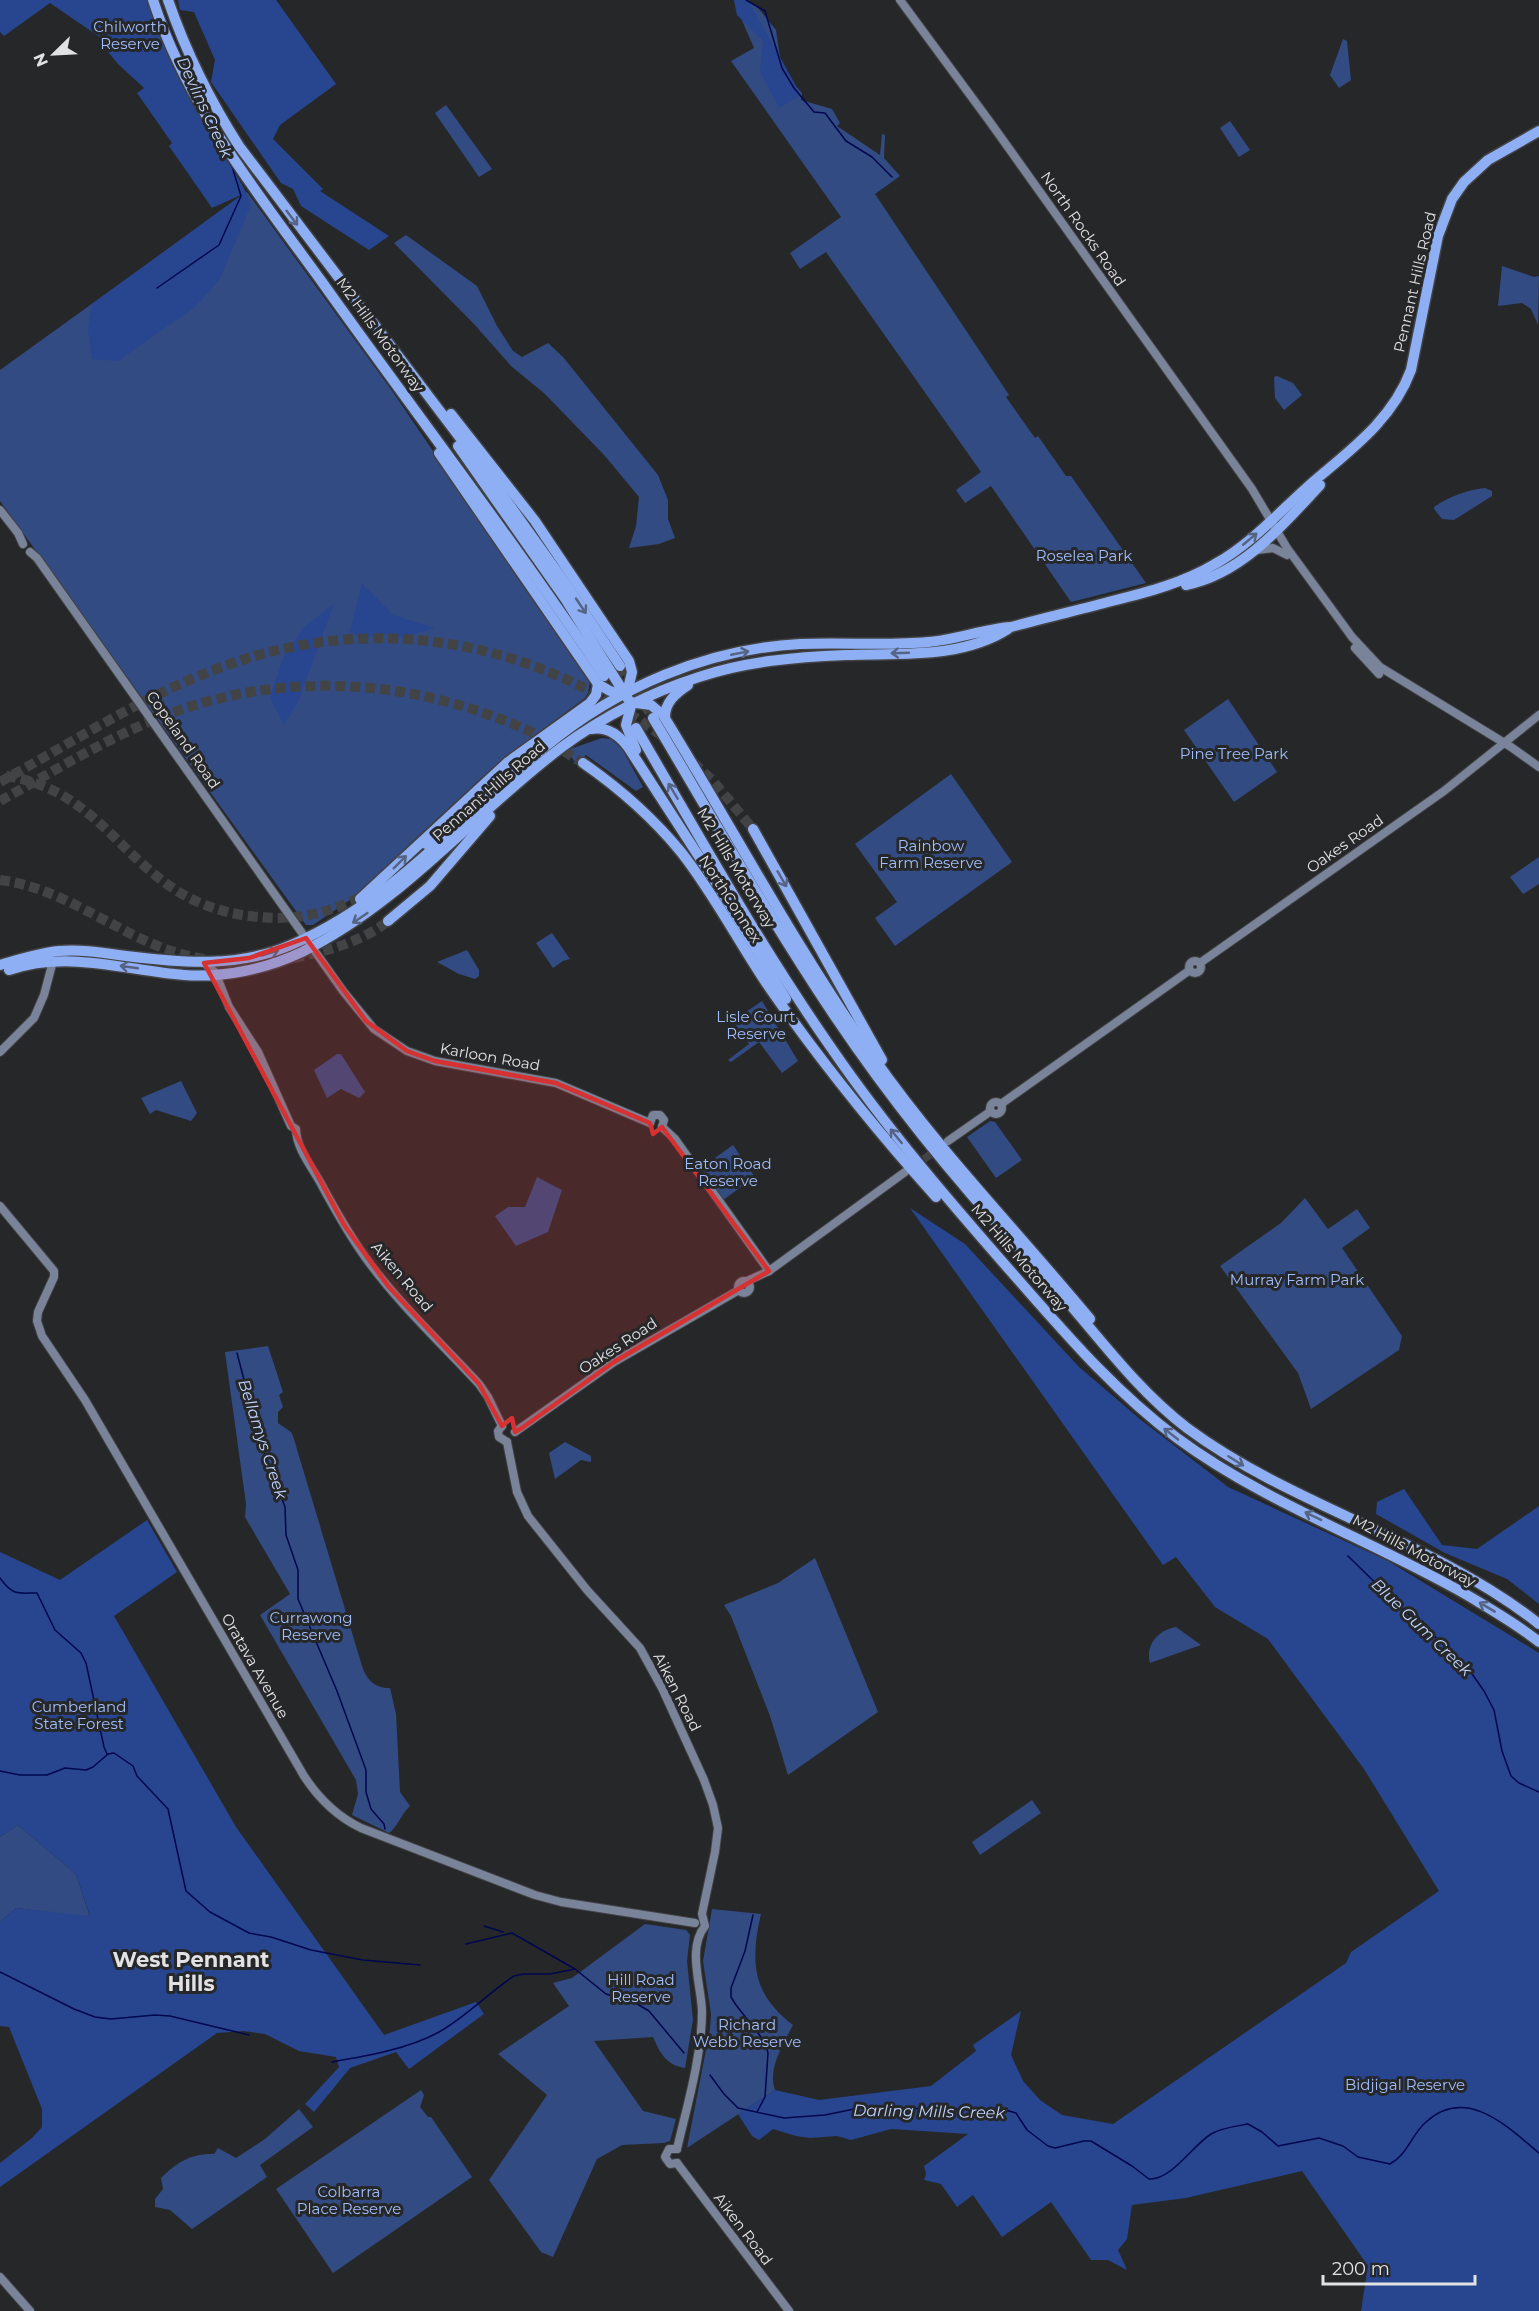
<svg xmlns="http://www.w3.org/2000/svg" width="1539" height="2311" font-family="Montserrat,sans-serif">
<rect width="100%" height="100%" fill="#262729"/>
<g fill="#334b83">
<polygon points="749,1 759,9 776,30 782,71 802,93 801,100 832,109 840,123 837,126 880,155 882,134 885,135 884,158 900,176 875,194 1009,395 1006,397 1035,438 1038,436 1066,476 1071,476 1146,583 1071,602 991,486 965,503 956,490 981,472 826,252 800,269 790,253 841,217 731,61 754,48 737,9"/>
<polygon points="1343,39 1347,41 1351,80 1339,88 1330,75"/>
<polygon points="446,105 492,169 479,177 435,113"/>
<polygon points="1230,121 1250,150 1239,157 1220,128"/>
<polygon points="247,192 390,388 590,681 588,693 585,698 500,761 413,841 363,891 313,925 306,925 0,501 0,370"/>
<polygon points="406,235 477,286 497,326 513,351 522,357 548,343 563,357 658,475 668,500 668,519 675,538 659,544 629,548 636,526 639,497 605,456 545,394 511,366 474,324 394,243"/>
<polygon points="1502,266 1534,277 1539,276 1538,325 1531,309 1522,303 1498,306"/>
<polygon points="1277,376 1293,383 1302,395 1284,410 1275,398 1274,377"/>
<path d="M1485,488L1492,491V496L1454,520L1442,519L1434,509V507C1450,496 1467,490 1485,488Z"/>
<polygon points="1228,699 1277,772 1234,802 1184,730"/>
<polygon points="602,738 609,739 610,738 622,749 643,787 636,791 586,755 577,765 568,752 570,749"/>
<polygon points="951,774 1012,862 895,946 875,918 897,902 855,844"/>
<polygon points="1539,857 1539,884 1523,894 1510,877"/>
<polygon points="552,933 570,959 563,961 553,968 536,943"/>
<polygon points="467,950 479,970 479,976 475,979 459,974 437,962"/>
<polygon points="762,1001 798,1061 782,1073 759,1042 731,1062 728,1060 749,1044 733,1021"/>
<polygon points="337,1054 341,1054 365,1092 359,1098 341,1089 327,1098 314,1070"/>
<polygon points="181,1081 197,1113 191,1121 156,1110 150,1114 141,1098"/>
<polygon points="990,1121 995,1122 1022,1160 996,1178 967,1137"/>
<polygon points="733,1145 755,1177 723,1200 701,1168"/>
<polygon points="537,1177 562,1190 548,1232 516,1246 495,1216 508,1207 525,1207"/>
<polygon points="1305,1198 1328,1229 1357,1209 1370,1228 1342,1248 1402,1336 1399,1350 1311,1409 1298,1373 1220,1266 1281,1223"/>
<path d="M268,1346L283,1392L279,1395L283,1407L278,1412V1423L291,1432L293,1436L362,1666C367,1680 374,1688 390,1688L396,1714L400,1792L410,1806C402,1813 396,1829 389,1833L352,1815L358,1794L356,1780L260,1615L290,1594L245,1517L246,1504L225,1352Z"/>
<polygon points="565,1442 591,1456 591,1462 581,1460 555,1479 549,1453"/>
<polygon points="815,1558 878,1712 788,1775 770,1716 731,1616 724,1605 778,1583"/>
<path d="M1176,1627L1201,1645L1150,1663C1145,1645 1158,1630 1176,1627Z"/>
<polygon points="1032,1800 1041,1813 980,1855 972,1842"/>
<polygon points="18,1825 76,1874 90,1917 16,1908 0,1922 0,1837"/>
<path d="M712,1909L761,1914C750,1961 752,1994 793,2025C784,2043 767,2069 775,2090L687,2148L710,2029L711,2014L703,1961Z"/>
<path d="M645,1924L686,1930L690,1935L687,1961L693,2020L685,2068C666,2065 660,2053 653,2037L594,2041L643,2111L676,2119L670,2141L664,2143L622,2145L597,2159L553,2257L541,2252L489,2180L547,2095L498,2054L569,2006L553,1983L572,1978Z"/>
<polygon points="421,2090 424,2095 420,2107 428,2117 431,2117 472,2177 333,2273 276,2189"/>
<path d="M299,2109L313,2127L260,2165L267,2177L192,2229L170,2210L155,2207V2199L163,2189L161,2178C176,2163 191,2153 214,2154L218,2148L236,2158L265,2139Z"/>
</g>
<g fill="#28468f">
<path d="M0,0H147C162,49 185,93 212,137C225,160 243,180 251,205L220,279L195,307L118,361L92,359L88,328L92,304L243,194L212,208L169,146L172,143L137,93L144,88L118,64L101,43L104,40L50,3L4,36L0,32Z"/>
<polygon points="178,0 276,0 336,84 280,125 273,139 323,189 320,191 389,236 369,250 301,206 293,189 281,183 211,82 215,60 194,12 180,10"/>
<polygon points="734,0 748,0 801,95 779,108 760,71 763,41 737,15"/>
<polygon points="362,583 393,615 435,628 403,637 381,634 362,638 350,632"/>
<polygon points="334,604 298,702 284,725 270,697 284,656 305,626"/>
<polygon points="910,1208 965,1244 1079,1367 1141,1420 1228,1487 1388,1561 1539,1653 1539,2311 1361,2311 1368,2266 1302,2171 1186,2198 1132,2205 1127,2239 1118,2250 1127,2270 1108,2260 1091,2260 1051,2202 1002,2237 973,2195 957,2207 941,2184 924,2180 926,2174 924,2166 968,2134 891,2129 851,2140 837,2136 810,2138 796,2136 773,2129 759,2140 752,2136 738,2114 775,2090 819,2100 931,2086 976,2051 973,2045 1021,2011 1011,2055 1023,2081 1040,2100 1062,2115 1113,2124 1346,1963 1351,1952 1439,1891 1364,1769 1268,1639 1215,1607 1176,1557 1163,1565"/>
<polygon points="1404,1489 1442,1545 1477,1549 1539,1506 1539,1604 1507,1579 1445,1553 1376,1514 1377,1502"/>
<polygon points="147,1520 177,1572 114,1616 236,1827 384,2035 476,2002 484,2014 409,2069 396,2052 350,2068 314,2112 305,2104 339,2067 336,2057 299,2051 265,2034 244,2031 217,2033 0,2187 0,2163 32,2138 42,2127 42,2109 9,2027 0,2026 0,1922 16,1908 90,1916 76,1874 18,1825 0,1837 0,1552 60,1580"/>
</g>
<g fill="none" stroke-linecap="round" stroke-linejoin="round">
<g stroke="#01074f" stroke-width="1.5">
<polyline points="746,0 765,11 782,68 794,88 814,112 825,113 846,141 872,157 892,177"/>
<polyline points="161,7 185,64"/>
<polyline points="157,288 219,245 241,196 231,163"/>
<polyline points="237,1353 260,1441 285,1507 286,1535 298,1570 298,1599 337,1691 366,1770 366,1792 371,1809 384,1824 385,1829"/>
<polyline points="1348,1556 1400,1607 1453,1652 1470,1671 1484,1691 1494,1710 1502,1751 1511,1776 1519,1783 1539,1792"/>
<path d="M0,1578C13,1596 17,1593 37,1593L55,1630L81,1653L86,1663L104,1747L107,1754"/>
<polyline points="108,1754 114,1753 133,1766 137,1776 168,1809 186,1891 210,1912 249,1933 271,1937 311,1950 363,1960 420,1965"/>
<polyline points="0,1771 20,1775 47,1775 65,1768 86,1770 93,1767 108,1754"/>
<polyline points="753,1915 745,1951 731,1988 731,1997 736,2005 765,2042 768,2053 765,2097 757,2112"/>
<polyline points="484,1926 503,1932"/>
<polyline points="466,1944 512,1933 575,1969 606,1994 634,2002 649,2011 684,2053"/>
<polyline points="0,1972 74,2009 95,2017 111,2019 155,2015 170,2016 249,2035"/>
<path d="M332,2062C367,2056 408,2049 439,2032C466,2017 488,1993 514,1976L524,1974H550L575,1969"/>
<path d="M710,2075L724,2094L738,2108L784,2118L825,2115L859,2108L961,2109L989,2113L1002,2109L1016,2113L1027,2130L1048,2146L1055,2148L1084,2141H1091L1132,2166L1149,2179C1172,2180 1193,2145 1211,2134C1221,2128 1237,2126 1248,2124L1262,2132L1278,2146L1319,2138L1343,2146L1358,2157L1390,2164C1408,2154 1411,2135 1426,2122C1466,2085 1508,2127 1539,2153"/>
</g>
<polyline stroke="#424345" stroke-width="8" stroke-dasharray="8 4" stroke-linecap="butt" points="914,1166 938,1149"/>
<g stroke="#424345" stroke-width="10" stroke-dasharray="10 5" stroke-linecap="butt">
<polyline points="620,666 653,718"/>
<polyline points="693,762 713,781 753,829"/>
<path d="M6,776C89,789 113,848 174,889C200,906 230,915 260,917C297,921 334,912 366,894"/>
<path d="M0,782C75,741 149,692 230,664C380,611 537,642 663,737"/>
<path d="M0,801C49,774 97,744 149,722C271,669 408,676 529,731C548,739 565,753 583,763"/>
<path d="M0,880C74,889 130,948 204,959"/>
<path d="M294,958C326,951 362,942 388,921"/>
</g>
<g stroke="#424244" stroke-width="10">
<g id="secondary">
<polyline points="900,0 990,122 1252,489 1287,548 1352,637 1380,667 1511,747 1539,767"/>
<polyline points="0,510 18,533 23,544"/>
<polyline points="1257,550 1273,548 1287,555"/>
<polyline points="30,552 37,558 343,991 374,1029 407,1051 435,1061 556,1083 650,1123"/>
<polyline points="1355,648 1379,674"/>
<circle cx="1195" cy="967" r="6"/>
<path d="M204,963L215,972L229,1007L258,1052L291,1126L296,1129C296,1147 311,1166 320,1182C334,1208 348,1233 365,1257C398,1303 441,1343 479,1384L488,1397L502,1426"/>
<polyline points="1200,963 1444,791 1539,715"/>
<polyline points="0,1052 34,1018 44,995 53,961"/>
<circle cx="996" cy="1108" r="6"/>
<polyline points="1001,1104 1190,970"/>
<polyline points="650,1123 653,1115 660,1115 664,1120 662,1127"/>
<polyline points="662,1127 675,1139 769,1271"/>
<polyline points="948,1141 991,1111"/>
<path d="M0,1206L54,1271V1277L38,1312L37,1321L42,1336L85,1400L304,1776C319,1799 336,1816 361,1828L535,1895L561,1902L695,1923"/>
<circle cx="744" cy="1287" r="6"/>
<polyline points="745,1282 769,1271 905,1172"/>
<polyline points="502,1426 498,1431 499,1437 507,1442"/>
<polyline points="515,1432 614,1362 739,1290"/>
<path d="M507,1442L517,1492L528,1516L587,1590L640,1648L662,1688L704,1780L713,1805L718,1828L715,1852L702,1914L705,1926C687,1948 701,1984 702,2011C702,2056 687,2106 677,2149"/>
<polyline points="677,2149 669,2149 665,2157 670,2164 677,2163"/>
<polyline points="677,2163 789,2311"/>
<polyline points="0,2277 30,2311"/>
</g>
</g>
<g stroke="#424244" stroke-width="13">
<g id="highway">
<path d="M153,0C188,108 257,192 322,282C416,414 514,541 604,676"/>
<path d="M168,0C186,52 209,99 239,146L486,472L565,583L620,666"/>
<polyline points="451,414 535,521 629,661 632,672 627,693"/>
<polyline points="458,446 566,600 628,699"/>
<polyline points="439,453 598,684 610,691 626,695"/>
<path d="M1186,585C1242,574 1283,525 1320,485"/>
<polyline points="632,702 626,725 636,750"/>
<path d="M636,703L651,705L663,715C733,829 796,948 873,1057C938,1150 1018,1232 1090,1319"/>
<path d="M665,717C665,702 676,693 688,685"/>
<path d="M653,718C713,819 771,921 836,1018C898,1110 969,1196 1045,1276C1092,1327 1131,1385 1187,1428C1295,1508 1433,1540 1539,1624"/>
<path d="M636,728C699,836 760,946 832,1049C887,1129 950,1202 1014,1275C1066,1334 1114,1391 1177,1438C1265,1503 1373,1541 1467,1595C1492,1610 1517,1624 1539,1642"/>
<path d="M591,729C607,726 619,735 628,747L720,889L786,999"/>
<path d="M583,763C619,788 653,818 681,852C715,895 740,945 771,990C822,1063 877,1131 936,1197"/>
<polyline points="753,829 882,1060"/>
<polyline points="426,844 473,803"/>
<polyline points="360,899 508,762 590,703 596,695 598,684"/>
<polyline points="388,921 430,886 490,816"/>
<path d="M0,965C20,959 39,953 59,951C82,949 104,953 126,956C182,963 238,968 291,945C392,902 463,816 545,747C617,687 707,649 800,644C843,642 886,646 928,642C956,640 983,629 1011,627C1044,618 1078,610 1112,601C1148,592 1183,583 1215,564C1255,542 1285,505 1320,476C1357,445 1394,416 1411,370L1438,236L1452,199L1464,182L1488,160L1539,131"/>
<path d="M9,970C68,950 124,970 184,975C224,978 266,969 302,952C403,902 473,814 562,747C604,716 649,693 699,677C746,661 797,657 846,655C899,653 961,659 1008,629"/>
</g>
</g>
<use href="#secondary" stroke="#79849a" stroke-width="8"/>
<use href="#highway" stroke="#8faff4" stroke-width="10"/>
</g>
<defs><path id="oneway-shaft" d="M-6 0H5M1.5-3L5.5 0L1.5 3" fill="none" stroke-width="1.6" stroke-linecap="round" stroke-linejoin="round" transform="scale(1.5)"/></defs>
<g stroke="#556484">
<use href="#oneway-shaft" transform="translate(292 218) rotate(53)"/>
<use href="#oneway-shaft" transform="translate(1250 539) rotate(-40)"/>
<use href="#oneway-shaft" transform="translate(581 606) rotate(56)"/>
<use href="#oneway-shaft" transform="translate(740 653) rotate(-11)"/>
<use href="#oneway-shaft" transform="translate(900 653) rotate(178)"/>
<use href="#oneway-shaft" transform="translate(673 791) rotate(-121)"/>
<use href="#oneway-shaft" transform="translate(400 862) rotate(-45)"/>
<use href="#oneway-shaft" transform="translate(782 879) rotate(60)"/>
<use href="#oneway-shaft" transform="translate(360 918) rotate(146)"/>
<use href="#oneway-shaft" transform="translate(270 953) rotate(-17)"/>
<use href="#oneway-shaft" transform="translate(129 967) rotate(-172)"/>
<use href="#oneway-shaft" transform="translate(896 1136) rotate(-129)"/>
<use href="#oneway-shaft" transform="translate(1171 1434) rotate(-142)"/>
<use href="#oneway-shaft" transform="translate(1236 1461) rotate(32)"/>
<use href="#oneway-shaft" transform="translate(1313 1516) rotate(-154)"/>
<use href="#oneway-shaft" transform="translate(1487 1607) rotate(-149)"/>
</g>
<path fill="#d73131" fill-opacity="0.2" stroke="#d73131" stroke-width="4.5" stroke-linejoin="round" d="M306,938L366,1021L407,1051L435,1061L556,1083L650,1123L653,1134L662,1127L769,1271L614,1362L522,1428L515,1432L512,1418L502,1426L479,1384L388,1286L344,1225L204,963L249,958Z"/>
<g text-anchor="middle" stroke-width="6" stroke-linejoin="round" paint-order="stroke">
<g font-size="15" fill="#a1befc" stroke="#262729">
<text x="130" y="32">Chilworth<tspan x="130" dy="17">Reserve</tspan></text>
<text x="1084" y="561">Roselea Park</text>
<text x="1234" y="759">Pine Tree Park</text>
<text x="931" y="851">Rainbow<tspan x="931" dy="17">Farm Reserve</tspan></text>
<text x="756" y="1022">Lisle Court<tspan x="756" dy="17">Reserve</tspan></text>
<text x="728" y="1169">Eaton Road<tspan x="728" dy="17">Reserve</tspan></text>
<text x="1297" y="1285">Murray Farm Park</text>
<text x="311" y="1623">Currawong<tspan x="311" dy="17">Reserve</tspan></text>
<text x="79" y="1712">Cumberland<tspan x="79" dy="17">State Forest</tspan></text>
<text x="641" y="1985">Hill Road<tspan x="641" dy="17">Reserve</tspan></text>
<text x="747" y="2030">Richard<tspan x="747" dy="17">Webb Reserve</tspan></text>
<text x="1405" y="2090">Bidjigal Reserve</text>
<text x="349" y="2197">Colbarra<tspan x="349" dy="17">Place Reserve</tspan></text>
</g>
<g font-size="15" fill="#e2e2e4" stroke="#262729">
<text transform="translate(1083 229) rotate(55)" y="5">North Rocks Road</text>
<text transform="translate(1415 282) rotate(-77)" y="5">Pennant Hills Road</text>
<text transform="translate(380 335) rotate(54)" y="5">M2 Hills Motorway</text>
<text transform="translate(183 740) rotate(55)" y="5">Copeland Road</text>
<text transform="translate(489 791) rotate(-41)" y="5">Pennant Hills Road</text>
<text transform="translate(1345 844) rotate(-35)" y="5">Oakes Road</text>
<text transform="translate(736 868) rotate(59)" y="5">M2 Hills Motorway</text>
<text transform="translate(730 899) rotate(57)" y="5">NorthConnex</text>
<text transform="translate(490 1057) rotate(10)" y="5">Karloon Road</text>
<text transform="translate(1019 1258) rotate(49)" y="5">M2 Hills Motorway</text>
<text transform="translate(402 1277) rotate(50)" y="5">Aiken Road</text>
<text transform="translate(618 1346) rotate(-33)" y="5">Oakes Road</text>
<text transform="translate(1414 1551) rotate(28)" y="5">M2 Hills Motorway</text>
<text transform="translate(255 1666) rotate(60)" y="5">Oratava Avenue</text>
<text transform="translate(677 1692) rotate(63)" y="5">Aiken Road</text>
<text transform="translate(743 2229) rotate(53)" y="5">Aiken Road</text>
</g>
<g font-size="16" font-style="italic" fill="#c0d4fe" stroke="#262729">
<text transform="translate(205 107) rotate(65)" y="6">Devlins Creek</text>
<text transform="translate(263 1439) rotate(72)" y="6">Bellamys Creek</text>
<text transform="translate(1422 1627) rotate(44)" y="6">Blue Gum Creek</text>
<text transform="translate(929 2111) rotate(1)" y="6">Darling Mills Creek</text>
</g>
<g font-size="21" font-weight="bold" fill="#e2e2e4" stroke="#262729">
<text x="191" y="1967">West Pennant<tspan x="191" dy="24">Hills</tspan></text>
</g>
</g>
<g transform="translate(54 54) rotate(246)" stroke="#262729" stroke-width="4.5" paint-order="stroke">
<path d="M0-4.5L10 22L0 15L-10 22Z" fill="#e2e2e4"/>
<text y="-9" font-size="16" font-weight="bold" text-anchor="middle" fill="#e2e2e4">N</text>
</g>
<path d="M1323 2275v9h152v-9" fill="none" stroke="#e2e2e4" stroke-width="3"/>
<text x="1332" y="2275" font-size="18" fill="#e2e2e4" stroke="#262729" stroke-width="4.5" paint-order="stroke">200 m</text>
</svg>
